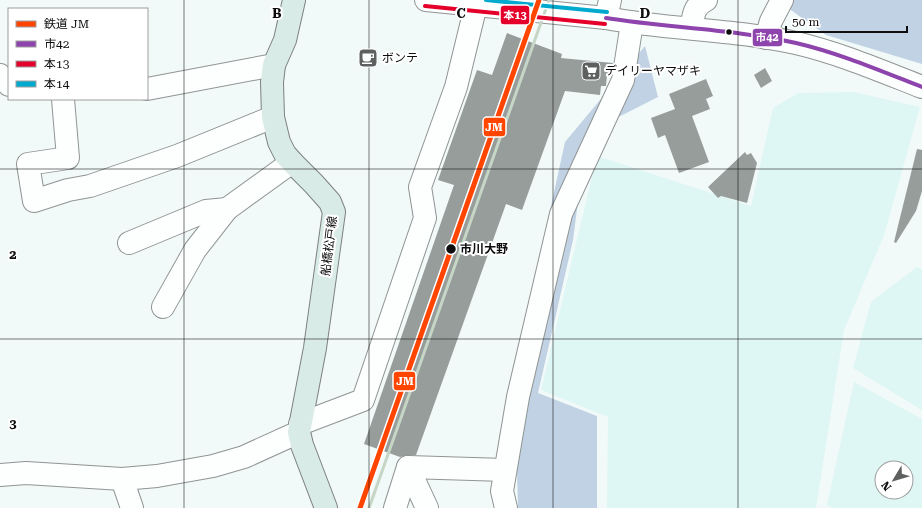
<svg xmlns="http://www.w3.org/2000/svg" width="922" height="508" font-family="'Roboto Serif','Noto Sans JP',serif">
<rect width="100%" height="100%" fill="#f1faf8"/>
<g fill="#def6f4" fill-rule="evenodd">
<polygon points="853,92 920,107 884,235 844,330 816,508 607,508 608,417 541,390 597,156 751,206 773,108 798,93"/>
<polygon points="917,267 922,270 922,410 853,368 871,302"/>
<path d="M854,382L922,419V508H832L827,505ZM882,468H906V492H882Z"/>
</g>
<g fill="#c1d2e5">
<polygon points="793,0 922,0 922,64 826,35 788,8"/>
<polygon points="645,46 658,97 587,133 573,240 538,393 597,416 597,508 518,508 514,366 539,261 565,142"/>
</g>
<g fill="#979d9b">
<polygon points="507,33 562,54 561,58 613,63 611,76 607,75 606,86 601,86 600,95 565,91 522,210 506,204 416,455 408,455 400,457 364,444 454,185 438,180 477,70 492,75"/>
<polygon points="765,68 772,81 761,88 754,75"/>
<polygon points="706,79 713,96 706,99 710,109 692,116 709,162 679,173 665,135 658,138 651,118 675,109 669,94"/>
<polygon points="917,149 922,150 922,191 916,211 896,243 894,242"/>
<polygon points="745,152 747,155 751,153 757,163 747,203 721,196 718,198 708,187"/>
</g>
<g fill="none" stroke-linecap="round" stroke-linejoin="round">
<g stroke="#909493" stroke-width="24">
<g id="minor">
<path d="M426,0L606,18C669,30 733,29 796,43C839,53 881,71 922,87"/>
<polyline points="606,18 610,0"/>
<path d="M691,28C694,15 693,7 706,0"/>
<polyline points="766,38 771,21 782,0"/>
<polyline points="0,75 9,85"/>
<polyline points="147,89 274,65"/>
<polyline points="63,99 68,158 28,164 34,201 68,190 90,186 177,156 273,117"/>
<polyline points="129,243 206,211 227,209"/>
<polyline points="163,307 195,250 227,209 292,162"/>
<polyline points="300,424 363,400 425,218 420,187 456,87 476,5 476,0"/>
<polyline points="408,467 427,508"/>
<polyline points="0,475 26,473 122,479 157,476 213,466 244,457 299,432"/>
<polyline points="122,479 132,508"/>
<polyline points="395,508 408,467 505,470"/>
<polyline points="506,508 502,491 518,397 561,214 623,80 632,23"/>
</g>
</g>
<g stroke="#7d8180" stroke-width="24">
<polyline id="major" points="294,0 285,40 274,65 272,82 273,117 279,142 285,154 292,162 314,184 330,202 334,212 315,348 299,432 302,445 326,508"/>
</g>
<use href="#minor" stroke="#fdfefe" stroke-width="22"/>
<use href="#major" stroke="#d9ebe7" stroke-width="22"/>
<polyline stroke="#c5d5c6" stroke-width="3" points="369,508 549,0"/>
<g stroke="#fff" stroke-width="7">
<path id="bus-1" d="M606,18C669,28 733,29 796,43C839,53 881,71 922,87"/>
</g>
<g stroke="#fff" stroke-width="7">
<polyline id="bus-2" points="425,6 605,24"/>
</g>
<g stroke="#fff" stroke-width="7">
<polyline id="bus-3" points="486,0 607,12"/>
</g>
<use href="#bus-1" stroke="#8e44ad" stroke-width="4"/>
<use href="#bus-2" stroke="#e4002b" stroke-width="4"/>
<use href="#bus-3" stroke="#00a9ce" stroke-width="4"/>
<g stroke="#fff" stroke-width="8">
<polyline id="rail-1" points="360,508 539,0"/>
</g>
<use href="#rail-1" stroke="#ff4500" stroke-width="5"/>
</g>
<path fill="none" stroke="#0d0d0d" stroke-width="1" stroke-opacity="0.55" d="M184,0V508M369,0V508M553,0V508M738,0V508M0,169H922M0,339H922"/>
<defs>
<g id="cafe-square" transform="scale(1)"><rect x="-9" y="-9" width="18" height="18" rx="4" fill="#5d605f" stroke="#fff"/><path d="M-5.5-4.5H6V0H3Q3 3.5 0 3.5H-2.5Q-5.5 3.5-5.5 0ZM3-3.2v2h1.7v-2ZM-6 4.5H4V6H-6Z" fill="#fff"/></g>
<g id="supermarket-square" transform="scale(1)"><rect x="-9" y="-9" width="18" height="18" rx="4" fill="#5d605f" stroke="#fff"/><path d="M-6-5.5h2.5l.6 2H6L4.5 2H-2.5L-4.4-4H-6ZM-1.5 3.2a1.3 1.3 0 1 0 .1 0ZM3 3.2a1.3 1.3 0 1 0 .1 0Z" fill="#fff"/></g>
</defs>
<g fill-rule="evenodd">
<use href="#cafe-square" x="368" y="58"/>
<use href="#supermarket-square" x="591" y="71"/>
</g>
<g fill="#0d0d0d" stroke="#fff" stroke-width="1.5">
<circle cx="729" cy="32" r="3.5"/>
<circle cx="451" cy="249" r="5.5"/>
</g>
<g text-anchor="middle" stroke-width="4" stroke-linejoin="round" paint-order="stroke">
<g font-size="12" fill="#0d0d0d" stroke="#fff" text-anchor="start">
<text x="382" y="62">ボンテ</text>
<text x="605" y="75">デイリーヤマザキ</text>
</g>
<g font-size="12" fill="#0d0d0d" stroke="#fff">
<text transform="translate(329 246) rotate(-83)" y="4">船橋松戸線</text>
</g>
<g font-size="12" font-weight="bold" fill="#0d0d0d" stroke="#fff" text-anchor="start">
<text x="460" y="253">市川大野</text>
</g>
</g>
<g font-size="13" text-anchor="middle" font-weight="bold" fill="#0d0d0d" stroke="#fff" stroke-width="4" stroke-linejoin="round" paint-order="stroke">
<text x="277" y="18">B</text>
<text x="461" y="18">C</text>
<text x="645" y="18">D</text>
<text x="13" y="259">2</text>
<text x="13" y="428">3</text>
</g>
<g stroke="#fff" stroke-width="1.5">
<rect x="500" y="5" width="30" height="20" rx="4" fill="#e4002b"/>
<rect x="752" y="28" width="31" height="19" rx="4" fill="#8e44ad"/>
<rect x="483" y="117" width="23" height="20" rx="4" fill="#ff4500"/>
<rect x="393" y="371" width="23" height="20" rx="4" fill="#ff4500"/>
</g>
<g font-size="11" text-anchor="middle" font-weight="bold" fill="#fff">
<text x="515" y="19">本13</text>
<text x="767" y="41">市42</text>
<text x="494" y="131">JM</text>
<text x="405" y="385">JM</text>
</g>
<rect x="8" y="8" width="140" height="92" fill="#ffffff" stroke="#9e9e9e"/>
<rect x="16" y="21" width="20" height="6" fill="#ff4500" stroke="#9e9e9e"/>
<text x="44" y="28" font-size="12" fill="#0d0d0d">鉄道 JM</text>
<rect x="16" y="41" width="20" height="6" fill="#8e44ad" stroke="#9e9e9e"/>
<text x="44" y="48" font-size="12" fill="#0d0d0d">市42</text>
<rect x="16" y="61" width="20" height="6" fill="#e4002b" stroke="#9e9e9e"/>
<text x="44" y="68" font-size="12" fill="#0d0d0d">本13</text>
<rect x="16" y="81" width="20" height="6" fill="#00a9ce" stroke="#9e9e9e"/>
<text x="44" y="88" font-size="12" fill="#0d0d0d">本14</text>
<g transform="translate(894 480) rotate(232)"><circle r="19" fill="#ffffff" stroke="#9e9e9e"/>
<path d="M0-3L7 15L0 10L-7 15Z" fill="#5d605f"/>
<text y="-6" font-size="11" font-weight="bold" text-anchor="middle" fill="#0d0d0d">N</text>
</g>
<path d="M786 26v6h121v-6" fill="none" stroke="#0d0d0d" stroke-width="2"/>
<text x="792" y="26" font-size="12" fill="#0d0d0d" stroke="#ffffff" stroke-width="3" paint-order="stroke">50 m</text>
</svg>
